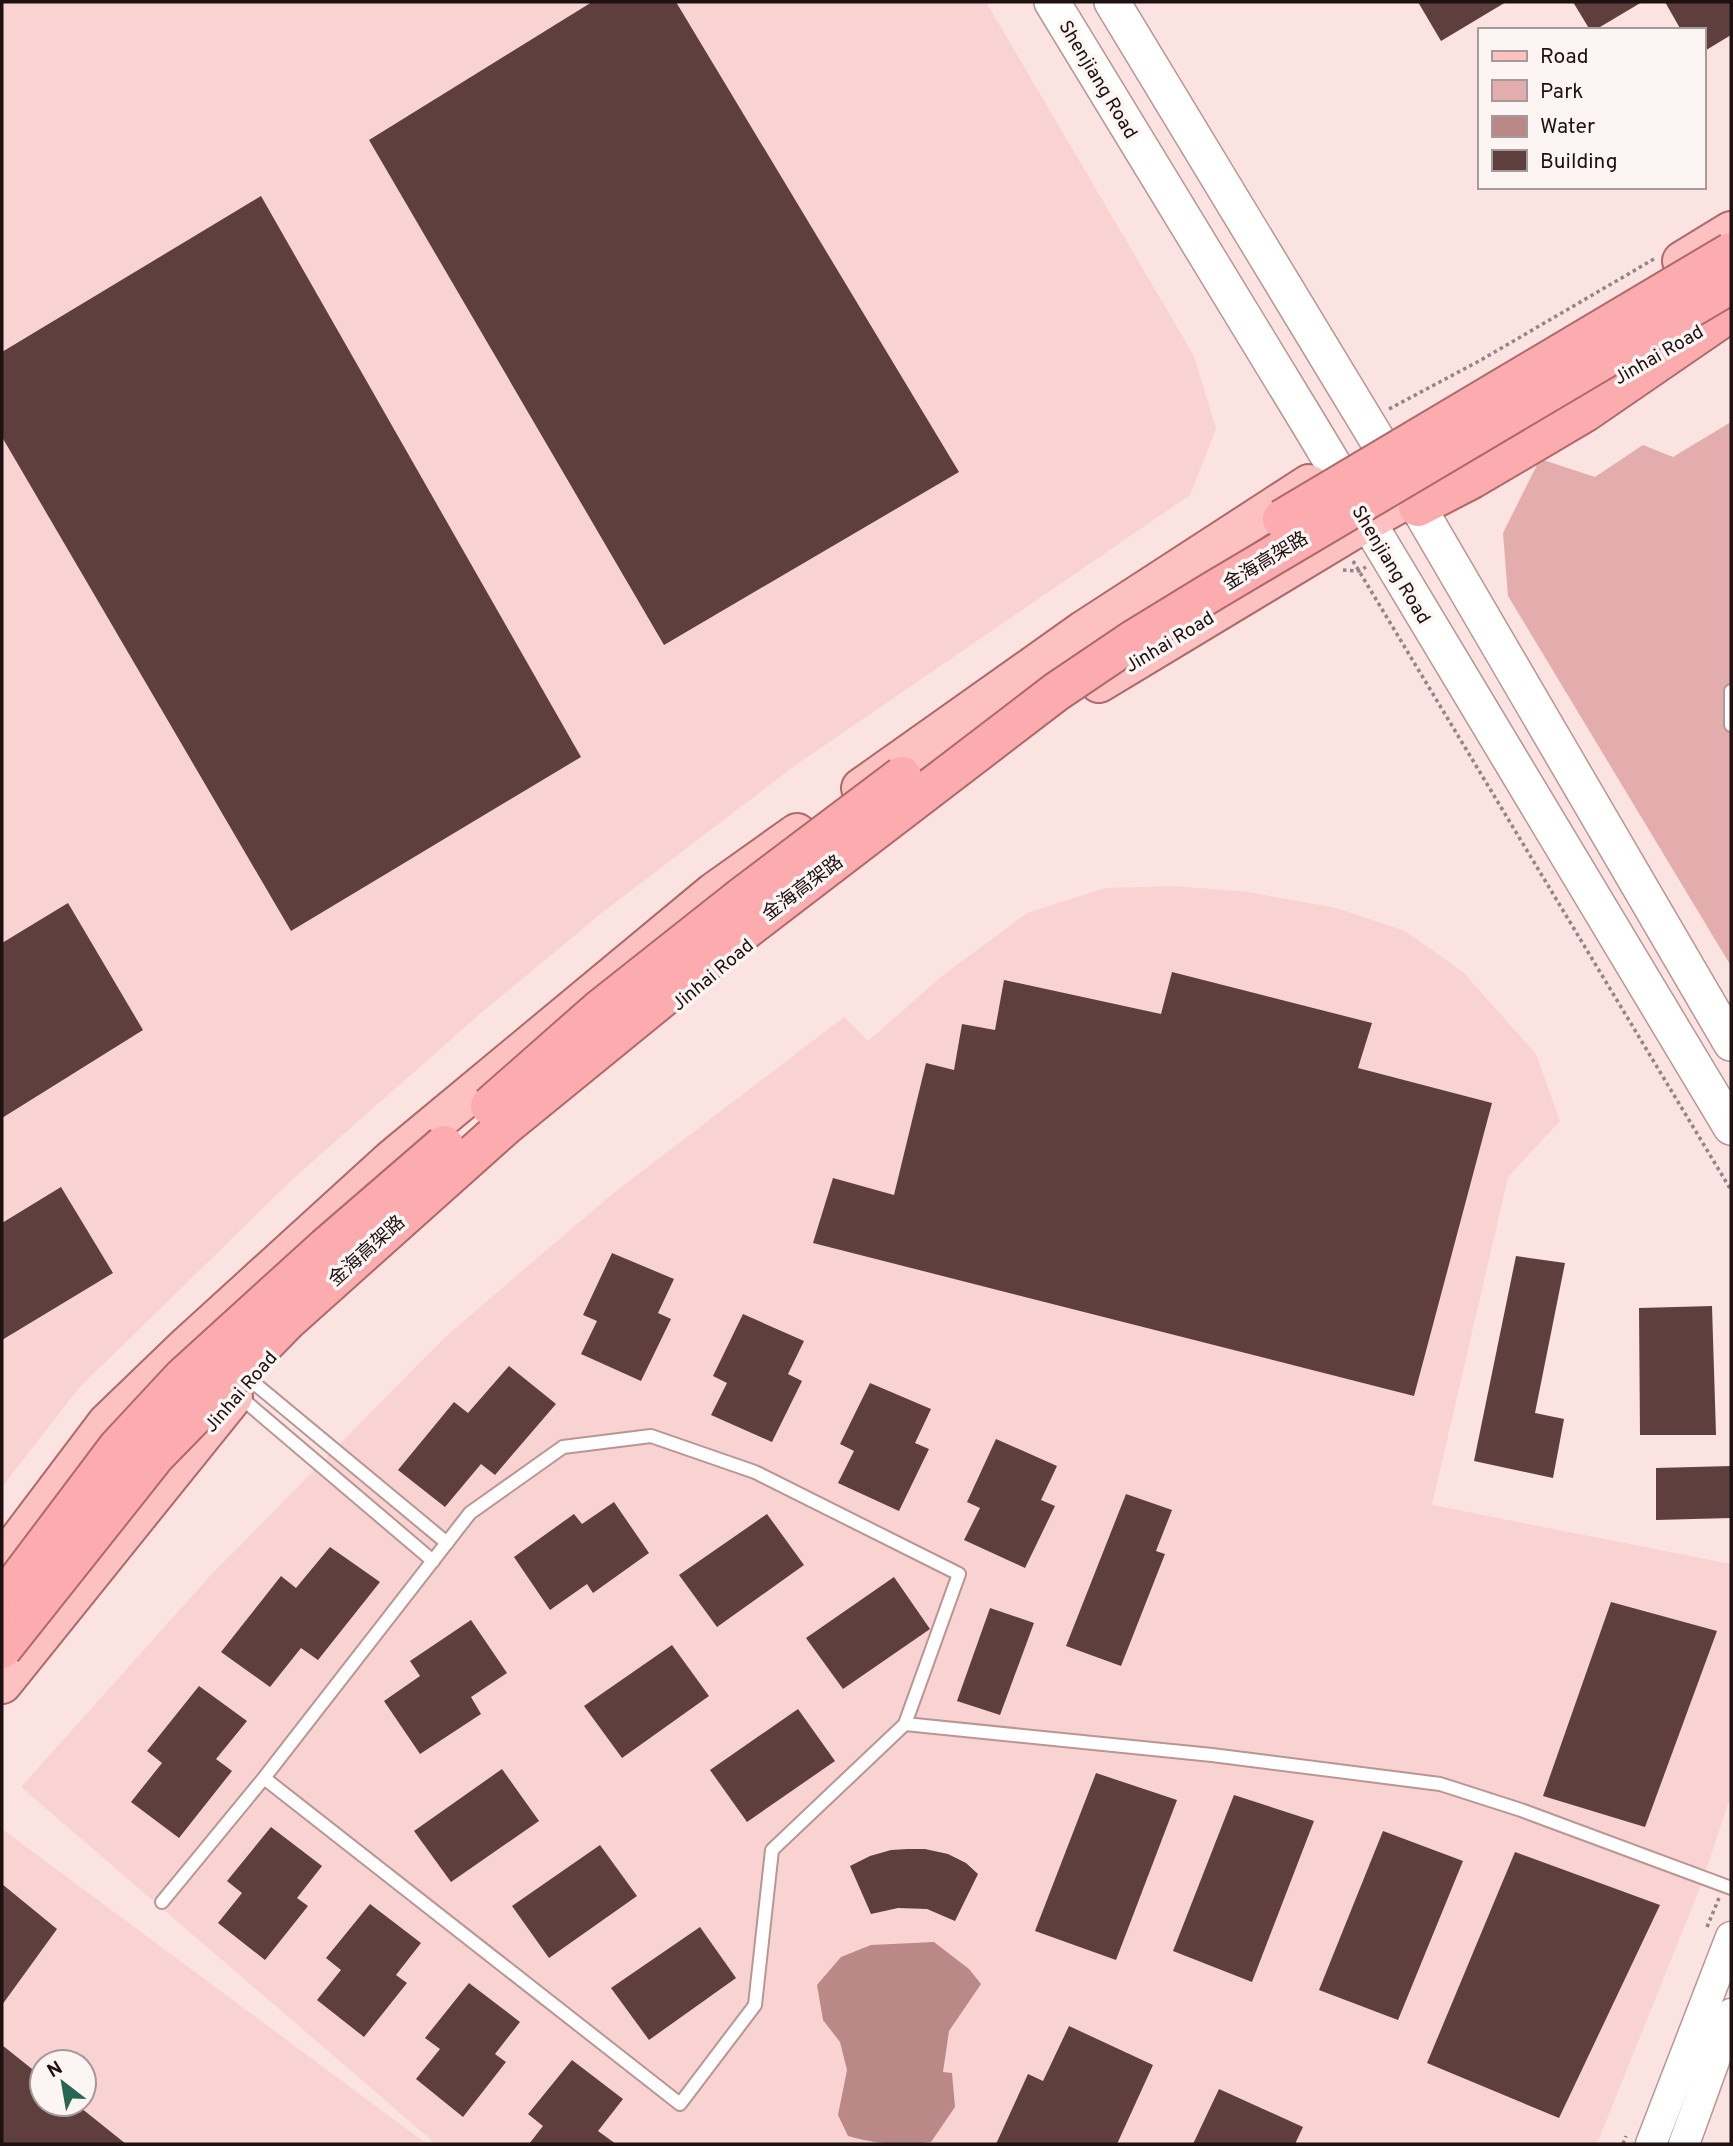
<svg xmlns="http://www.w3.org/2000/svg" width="1733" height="2146" font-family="Overpass,'Noto Sans SC',sans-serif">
<rect width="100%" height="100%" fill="#fbe3e2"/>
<g fill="#f9d3d2" fill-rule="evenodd">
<polygon points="2,2 986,2 1194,356 1216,429 1190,495 793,767 603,912 481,1013 295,1177 79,1388 2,1487"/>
<polygon points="1173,886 1248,892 1336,908 1405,931 1463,972 1536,1054 1560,1121 1508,1177 1432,1505 1731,1564 1731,1795 1701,1885 1597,2144 436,2144 21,1787 209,1577 444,1338 611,1195 844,1017 868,1041 942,976 1027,913 1105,888"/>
<path d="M2,1829L427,2144H2ZM42,2062H84V2104H42Z"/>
</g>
<polygon fill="#e2adac" points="1731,422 1731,966 1508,596 1503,533 1540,459 1595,477 1643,445 1673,457"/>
<path fill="#ba8887" d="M934,1942L969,1969L981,1984L949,2031L943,2072L952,2073L955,2107L931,2142C904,2146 874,2144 848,2136L838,2115L847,2070L840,2042L823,2020L817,1985L841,1957L871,1945Z"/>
<g fill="#5e3f3e">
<polygon points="592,2 676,2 959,472 664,645 369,140"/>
<polygon points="1418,2 1506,2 1441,41"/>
<polygon points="1573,2 1642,2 1595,30 1590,30"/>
<polygon points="1665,2 1731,2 1731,35 1703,52 1703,30 1681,30"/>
<polygon points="261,196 581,757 291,931 2,437 2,352"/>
<polygon points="68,903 143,1030 2,1118 2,943"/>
<polygon points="1172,972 1372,1023 1358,1068 1492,1103 1414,1396 813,1243 833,1178 894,1195 926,1063 954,1070 962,1024 995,1030 1004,980 1161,1014"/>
<polygon points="61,1187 113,1273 2,1340 2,1223"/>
<polygon points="612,1253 674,1279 658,1313 671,1319 641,1381 581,1354 597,1321 583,1315"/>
<polygon points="1516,1256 1565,1263 1535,1413 1564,1419 1553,1478 1474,1461"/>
<polygon points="1712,1306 1716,1435 1640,1435 1639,1308"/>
<polygon points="743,1314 804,1341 788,1374 802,1381 772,1442 711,1415 727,1383 713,1376"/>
<polygon points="509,1366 556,1404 495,1475 481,1464 445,1507 398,1470 454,1402 468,1413"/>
<polygon points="870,1383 931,1409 915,1443 929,1449 899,1511 838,1483 854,1451 840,1444"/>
<polygon points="996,1439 1057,1466 1041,1500 1055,1506 1025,1568 964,1540 980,1508 967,1502"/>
<polygon points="1731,1466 1731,1518 1656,1520 1656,1468"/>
<polygon points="1126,1494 1172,1510 1156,1551 1165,1554 1121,1666 1066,1646"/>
<polygon points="614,1502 649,1553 593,1593 587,1584 550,1610 514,1557 574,1514 582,1524"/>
<polygon points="767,1514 804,1565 717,1627 679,1575"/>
<polygon points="330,1547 380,1582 318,1660 301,1648 270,1687 221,1652 281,1576 296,1588"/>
<polygon points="894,1577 930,1629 843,1689 806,1638"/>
<polygon points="1611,1602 1717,1631 1645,1827 1543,1796"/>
<polygon points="990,1608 1034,1623 1000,1715 957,1701"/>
<polygon points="471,1620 507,1673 471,1697 481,1714 420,1754 384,1701 420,1676 410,1661"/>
<polygon points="672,1645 709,1696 622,1758 584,1706"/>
<polygon points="199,1686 247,1721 216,1759 232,1771 179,1838 131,1802 162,1763 147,1751"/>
<polygon points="798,1709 835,1761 747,1822 710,1770"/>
<polygon points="502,1769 539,1821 451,1882 414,1831"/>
<polygon points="1096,1773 1177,1800 1116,1960 1035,1931"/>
<polygon points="1234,1795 1314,1821 1252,1982 1173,1951"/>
<polygon points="271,1827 322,1866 297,1898 308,1906 265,1960 218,1923 242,1893 227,1881"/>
<polygon points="1383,1831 1463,1861 1398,2020 1319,1990"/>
<polygon points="600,1845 637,1896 549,1958 512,1906"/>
<polygon points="908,1849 925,1849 948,1854 966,1863 978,1874 955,1921 927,1909 898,1908 871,1914 850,1866 870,1856 891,1850"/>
<polygon points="1515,1852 1660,1905 1559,2118 1427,2063"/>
<polygon points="2,1884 57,1929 2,2005"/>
<polygon points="370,1904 421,1943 396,1975 407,1983 364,2037 317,2000 341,1970 326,1958"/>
<polygon points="700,1927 736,1978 649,2040 611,1988"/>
<polygon points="469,1983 520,2022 495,2054 506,2062 463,2117 416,2079 440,2049 425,2038"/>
<polygon points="1069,2026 1153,2065 1117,2144 996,2144 1028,2074 1043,2081"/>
<polygon points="2,2045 42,2077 42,2104 76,2104 126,2144 2,2144"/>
<polygon points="572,2060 623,2099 598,2131 616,2144 529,2144 543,2126 528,2114"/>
<polygon points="1219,2089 1303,2127 1295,2144 1193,2144"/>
</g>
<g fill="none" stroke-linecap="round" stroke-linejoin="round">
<g stroke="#b99594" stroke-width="16">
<g id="service">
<polyline points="1731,691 1731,725"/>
<polyline points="248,1378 447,1543"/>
<polyline points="239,1396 433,1561"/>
<polyline points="905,1724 1212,1755 1440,1784 1521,1810 1731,1888"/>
<polyline points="162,1902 264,1778 470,1513 563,1447 651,1436 755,1472 959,1574 905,1724 772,1850 755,2005 680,2104 264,1778"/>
</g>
</g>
<g stroke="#b99594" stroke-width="33">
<g id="tertiary">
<polyline points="1651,2144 1731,1937"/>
<polyline points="1684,2144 1731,2014"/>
</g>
</g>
<g stroke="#b99594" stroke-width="38">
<g id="secondary">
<polyline points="1052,2 1309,424 1731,1127"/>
<polyline points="1112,2 1418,507 1731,1043"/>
</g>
</g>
<g stroke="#ae6969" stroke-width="42">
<g id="primary">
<polyline points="1682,261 1731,231"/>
<polyline points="1099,683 1366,522 1445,478"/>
<polyline points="861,788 1084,630 1309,484"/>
<polyline points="2,1562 107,1423 188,1345 391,1160 714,892 797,833"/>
<polyline points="2,1684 233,1397"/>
</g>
</g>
<g stroke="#ae6969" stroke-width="42">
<polyline id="trunk" points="1418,507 1472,479 1584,413 1731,312"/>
</g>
<g stroke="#968383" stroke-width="3.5" stroke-dasharray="3.5 3.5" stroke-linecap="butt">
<polyline points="1389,409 1481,360 1654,259"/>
<polyline points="1353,561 1731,1190"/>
<polyline points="1343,570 1359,571 1366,567"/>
<polyline points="1707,1927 1719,1898"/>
<polyline points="1623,2144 1626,2136"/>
</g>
<use href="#service" stroke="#fff" stroke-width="12"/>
<use href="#tertiary" stroke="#fff" stroke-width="30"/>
<use href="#secondary" stroke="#fff" stroke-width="35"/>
<use href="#primary" stroke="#fdc1c2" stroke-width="38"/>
<use href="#trunk" stroke="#fcacae" stroke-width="38"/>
<g stroke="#ae6969" stroke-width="42" stroke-linecap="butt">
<g id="trunk-bridge">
<polyline points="1282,519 1731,252"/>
<polyline points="490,1106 599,1010 743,896 902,776"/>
<polyline points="2,1601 118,1447 183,1377 326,1247 444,1145"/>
<polyline points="2,1649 156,1455 288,1320 505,1126 749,927 1056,692 1133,640 1213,591 1731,284"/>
</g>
</g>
<use href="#trunk-bridge" stroke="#fcacae" stroke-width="38"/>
</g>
<g text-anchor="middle" stroke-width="7" stroke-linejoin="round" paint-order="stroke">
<g font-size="19" fill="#1e1111" stroke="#fdf5f4">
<text transform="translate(1099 79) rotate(59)" y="7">Shenjiang Road</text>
<text transform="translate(1658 354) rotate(-30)" y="7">Jinhai Road</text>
<text transform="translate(1265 560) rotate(-31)" y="7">金海高架路</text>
<text transform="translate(1392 564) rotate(59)" y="7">Shenjiang Road</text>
<text transform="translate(1169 641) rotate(-31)" y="7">Jinhai Road</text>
<text transform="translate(802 887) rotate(-37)" y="7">金海高架路</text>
<text transform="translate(712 974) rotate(-40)" y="7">Jinhai Road</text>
<text transform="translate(366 1250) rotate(-42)" y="7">金海高架路</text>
<text transform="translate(240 1391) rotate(-49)" y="7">Jinhai Road</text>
</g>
</g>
<rect width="1733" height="2146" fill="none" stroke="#1e1111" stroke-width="7"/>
<rect x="1478" y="28" width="228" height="161" fill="#fdf5f4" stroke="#a49a99" stroke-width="2"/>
<rect x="1492" y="51" width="35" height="10" fill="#fdc1c2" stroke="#a49a99" stroke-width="2"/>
<text x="1540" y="63" font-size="21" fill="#1e1111">Road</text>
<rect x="1492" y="80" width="35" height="21" fill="#e2adac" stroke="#a49a99" stroke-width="2"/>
<text x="1540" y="98" font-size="21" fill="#1e1111">Park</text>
<rect x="1492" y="116" width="35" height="21" fill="#ba8887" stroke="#a49a99" stroke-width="2"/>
<text x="1540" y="133" font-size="21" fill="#1e1111">Water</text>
<rect x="1492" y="150" width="35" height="21" fill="#5e3f3e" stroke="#a49a99" stroke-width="2"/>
<text x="1540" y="168" font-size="21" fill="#1e1111">Building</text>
<g transform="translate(63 2083) rotate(329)"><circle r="33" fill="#fdf5f4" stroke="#a49a99" stroke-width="2"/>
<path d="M0-5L12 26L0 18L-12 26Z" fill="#276652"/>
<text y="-10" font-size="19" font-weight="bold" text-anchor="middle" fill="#1e1111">N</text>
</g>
</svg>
